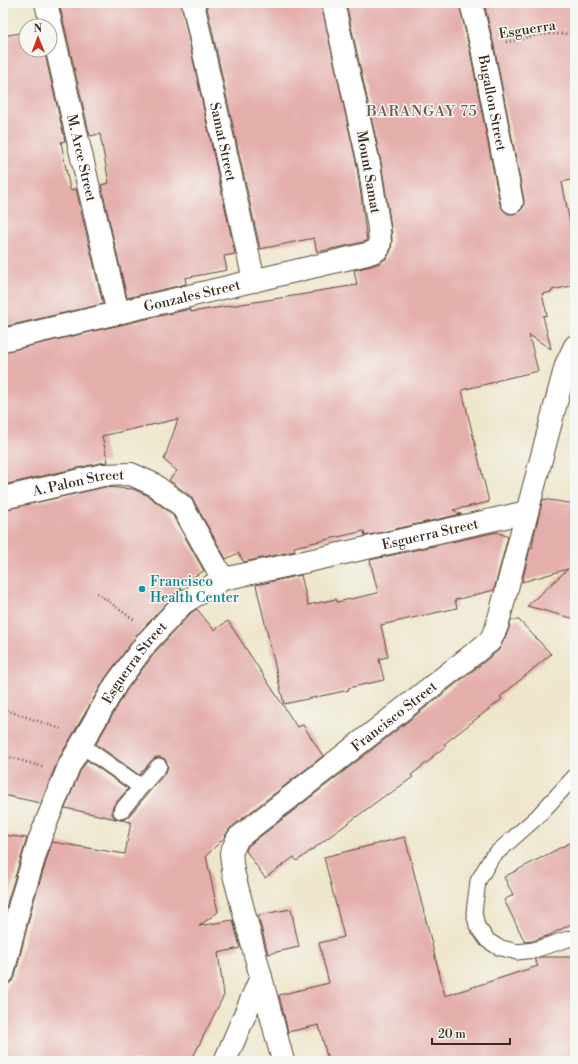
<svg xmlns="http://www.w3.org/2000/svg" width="578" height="1064" font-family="'Libre Bodoni',serif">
<rect width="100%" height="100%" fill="#f6f6f2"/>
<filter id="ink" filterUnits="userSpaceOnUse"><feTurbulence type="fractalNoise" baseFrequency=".025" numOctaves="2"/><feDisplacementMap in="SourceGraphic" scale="8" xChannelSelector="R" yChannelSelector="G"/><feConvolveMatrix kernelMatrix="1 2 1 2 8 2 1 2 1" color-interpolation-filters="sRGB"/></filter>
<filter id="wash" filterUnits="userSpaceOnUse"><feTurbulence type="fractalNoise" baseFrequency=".012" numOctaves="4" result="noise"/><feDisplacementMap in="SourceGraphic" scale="16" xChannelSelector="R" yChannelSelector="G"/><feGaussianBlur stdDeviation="0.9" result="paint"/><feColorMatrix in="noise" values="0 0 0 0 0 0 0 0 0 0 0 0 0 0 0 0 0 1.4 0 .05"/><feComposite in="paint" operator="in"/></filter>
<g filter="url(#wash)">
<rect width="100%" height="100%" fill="#eee6cb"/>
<g id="blocks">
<g fill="#e4aeab">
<polygon points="59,3 181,3 235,254 224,256 227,270 185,278 186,284 127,298 101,185 109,183 100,134 90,136"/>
<polygon points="206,3 251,3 252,7 271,3 321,3 357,166 367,241 341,247 317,252 314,238 260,249"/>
<polygon points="346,3 459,3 470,51 500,204 503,210 508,214 514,214 520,211 524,206 524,200 494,46 484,3 575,3 575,179 562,182 575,249 575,285 552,290 552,292 542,294 547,315 543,316 551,349 529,335 538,371 495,381 495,382 462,390 489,502 453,510 461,514 365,536 364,531 294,547 295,551 244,562 238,553 226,559 193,500 190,496 169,480 177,471 164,460 178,419 102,436 108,462 100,463 3,485 3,352 190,309 191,312 312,293 312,292 357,285 354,270 371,266 380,263 387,258 391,250 392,241 391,227 381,162"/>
<polygon points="26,32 26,50 44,50 65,141 61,142 70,190 76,189 103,304 3,327 3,36"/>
<polygon points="105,487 133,489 147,495 172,514 204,571 178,585 182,589 174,595 138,634 106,677 58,760 41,803 3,795 3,510"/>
<polygon points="543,499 575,504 575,619 527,606 568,569 522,582 530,548 532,549 534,535"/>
<polygon points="497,532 508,537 494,590 455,600 457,608 381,625 388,657 379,659 384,680 348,688 349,690 284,704 256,585 301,575 308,605 336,599 337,602 378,593 370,560"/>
<polygon points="197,609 214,630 228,621 297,727 303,725 323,756 230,828 224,838 206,856 218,912 199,926 233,920 240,948 218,953 224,995 191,1061 3,1061 3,1002 8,984 12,981 15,976 32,907 52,842 125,854 131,822 65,808 80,771 87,760 128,789 114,805 112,809 112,814 115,818 120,820 124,819 128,817 166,772 168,767 167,763 165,759 160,757 156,757 152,760 139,775 96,744 126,691 157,650 191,613"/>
<polygon points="511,620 519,620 551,654 500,697 502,699 444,744 446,746 432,757 433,758 411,775 413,777 388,795 387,794 297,861 294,857 265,878 246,851 248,846 498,651 501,646 508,631"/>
<polygon points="3,835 27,838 8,900 3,921"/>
<polygon points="405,837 445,996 538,966 534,959 540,957 575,957 575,1061 328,1061 319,1025 288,1032 279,995 329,983 319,943 344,937 324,857"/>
<polygon points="575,840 575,922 550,935 532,941 525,942 504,900 513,895 504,877"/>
<polygon points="291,909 299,947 268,954 258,915"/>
</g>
</g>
</g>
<g filter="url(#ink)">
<use href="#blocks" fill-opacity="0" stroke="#564638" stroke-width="1"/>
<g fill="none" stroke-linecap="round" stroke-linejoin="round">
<g stroke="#564638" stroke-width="17">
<g id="lane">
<polyline points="81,745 141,787 121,811"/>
<polyline points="575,776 537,817 492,857 478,881 474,912 477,926 487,940 498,947 517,952 534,950 568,939 575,938"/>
<polyline points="141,787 159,766"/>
</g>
</g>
<g stroke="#564638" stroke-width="24">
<g id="street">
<path id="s1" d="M46,3L118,313"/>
<path id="s2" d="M193,3L254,281"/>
<path id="s3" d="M471,3L482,48L512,202"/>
<path id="s4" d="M3,340L367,254L375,251L379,248L380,242L379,229L369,164L333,3"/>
<path id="s5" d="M3,498L103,475L131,474L153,484L182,506L223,579"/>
<path id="s6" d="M3,973L20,904L40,838L69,766L116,684L147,642L183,603L223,579L304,562L527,512"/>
<polyline points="225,1061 261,977"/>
<path id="s7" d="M283,1061L233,871L231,853L238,838L490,641L497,626L566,365L575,346"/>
</g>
</g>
<g stroke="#564638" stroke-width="2.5" stroke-dasharray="1 3" stroke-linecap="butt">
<polyline points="506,42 539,35 575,33"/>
<polyline points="97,593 134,620"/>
<polyline points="3,709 61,729"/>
<polyline points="3,755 43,767"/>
</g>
<use href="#lane" stroke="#fff" stroke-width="15"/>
<use href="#street" stroke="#fff" stroke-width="22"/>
</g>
</g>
<circle fill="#0f9aa8" stroke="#f6f6f2" stroke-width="1.5" cx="142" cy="589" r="4"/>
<g text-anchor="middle" stroke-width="3" stroke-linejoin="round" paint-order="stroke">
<g font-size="14" fill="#3b2a1e" stroke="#f6f6f2">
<text transform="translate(527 29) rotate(-9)" y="5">Esguerra</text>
<text dy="5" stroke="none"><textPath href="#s3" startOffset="102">Bugallon Street</textPath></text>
<text dy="5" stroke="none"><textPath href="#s2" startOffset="142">Samat Street</textPath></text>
<text dy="5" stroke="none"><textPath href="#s1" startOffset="159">M. Arce Street</textPath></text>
<text transform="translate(369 172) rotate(80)" y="5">Mount Samat</text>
<text dy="5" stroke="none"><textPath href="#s4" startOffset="194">Gonzales Street</textPath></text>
<text dy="5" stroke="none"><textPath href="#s5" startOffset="77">A. Palon Street</textPath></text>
<text dy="5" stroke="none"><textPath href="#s6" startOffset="676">Esguerra Street</textPath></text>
<text dy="5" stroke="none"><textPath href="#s6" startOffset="340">Esguerra Street</textPath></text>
<text dy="5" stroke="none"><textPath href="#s7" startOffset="429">Francisco Street</textPath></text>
</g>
<g font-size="14" fill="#0d838f" stroke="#f6f6f2" text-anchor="start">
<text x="150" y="586">Francisco<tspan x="150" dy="16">Health Center</tspan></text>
</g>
<g font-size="15" letter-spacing="1" fill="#76584f" stroke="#f6f6f2">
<text x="422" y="116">BARANGAY 75</text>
</g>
</g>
<rect width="578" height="1064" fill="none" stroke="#f6f6f2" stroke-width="16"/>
<g transform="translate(38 38) rotate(359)"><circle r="19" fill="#f6f6f2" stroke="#aba49d"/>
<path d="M0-3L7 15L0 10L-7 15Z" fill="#c8321e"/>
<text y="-6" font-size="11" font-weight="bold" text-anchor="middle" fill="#3b2a1e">N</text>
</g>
<path d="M432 1038v6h78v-6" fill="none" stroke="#3b2a1e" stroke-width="2"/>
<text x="438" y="1038" font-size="12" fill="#3b2a1e" stroke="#f6f6f2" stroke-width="3" paint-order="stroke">20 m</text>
</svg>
